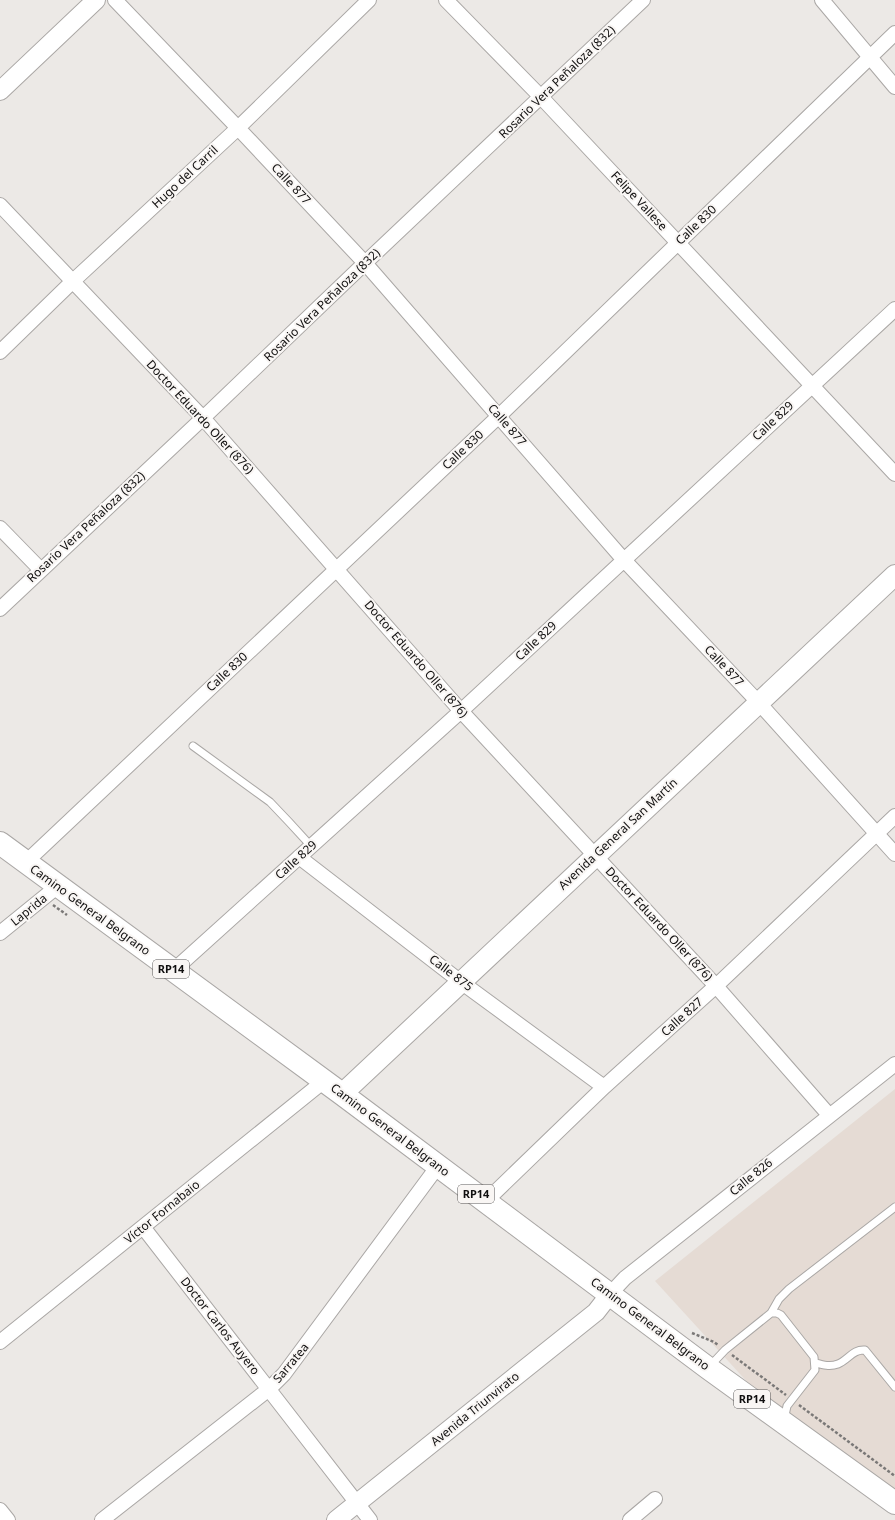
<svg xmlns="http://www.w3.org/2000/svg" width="895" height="1520" font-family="'Noto Sans',sans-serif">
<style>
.built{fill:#e5dbd4}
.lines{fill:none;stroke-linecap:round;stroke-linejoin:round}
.service-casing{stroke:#aaa7a5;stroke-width:9}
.minor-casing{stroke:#aaa7a5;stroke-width:16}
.tertiary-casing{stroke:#aaa7a5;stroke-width:20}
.secondary-casing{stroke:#aaa7a5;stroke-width:22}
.primary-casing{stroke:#aaa7a5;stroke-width:24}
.path{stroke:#7a7877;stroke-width:2.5;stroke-dasharray:3 2;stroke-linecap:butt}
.service{stroke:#fff;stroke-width:7}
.minor{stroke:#fff;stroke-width:14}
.tertiary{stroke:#fff;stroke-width:18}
.secondary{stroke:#fff;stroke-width:20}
.primary{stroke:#fff;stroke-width:22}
.labels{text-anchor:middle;stroke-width:4;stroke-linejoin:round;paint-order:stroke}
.shield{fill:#f9f6f4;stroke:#565454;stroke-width:1}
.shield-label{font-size:11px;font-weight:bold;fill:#100f0f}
.street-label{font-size:12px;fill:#100f0f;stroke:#f9f6f4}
</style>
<rect width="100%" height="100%" fill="#ece9e6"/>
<path class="built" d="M895 1089V1503L784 1422 655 1281Z"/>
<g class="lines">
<g class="service-casing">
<path id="service" d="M193 746 270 802 289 822 311 846
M771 1313 779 1299 789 1289 895 1207
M816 1363C823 1365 830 1367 838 1364 848 1360 853 1349 865 1350L895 1387
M709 1367 725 1350 771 1313H777L781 1315 814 1357 815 1370 787 1406 784 1420"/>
</g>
<g class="minor-casing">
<path id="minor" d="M115 0 238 128 365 263 623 559 759 703 895 854
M446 0 541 97 895 474
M822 0 895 87
M0 205 203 418 461 711 716 986 829 1115
M0 352 73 281 238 128 369 0
M0 528 40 569
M0 609 203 418 365 263 643 0
M299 857 461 982 604 1087
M26 862 499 416 895 33
M0 933 58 886
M174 970 461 711 895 309
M486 1201 604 1087 716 986 895 816
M143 1227 370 1520
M610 1294 625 1278 895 1064
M0 1342 324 1081
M0 1510 8 1520
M102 1520 269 1389 284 1374 438 1166
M630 1520 655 1499"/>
</g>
<g class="tertiary-casing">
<path id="tertiary" d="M0 91 96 0
M336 1520 596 1312 610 1294"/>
</g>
<g class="secondary-casing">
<path id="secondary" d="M342 1094 895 575"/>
</g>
<g class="primary-casing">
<path id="primary" d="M0 843 342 1094 708 1368 895 1503"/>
</g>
<path class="path" d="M53 905 67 915
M692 1333 714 1342 718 1345
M732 1355 786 1395
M799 1405 895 1476"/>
<use href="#service" class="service"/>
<use href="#minor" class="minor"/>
<use href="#tertiary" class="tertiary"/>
<use href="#secondary" class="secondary"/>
<use href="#primary" class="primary"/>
</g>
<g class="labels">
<g class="shield">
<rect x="153" y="960" width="36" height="18" rx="3"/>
<rect x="458" y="1185" width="36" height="18" rx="3"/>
<rect x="734" y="1390" width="36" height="18" rx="3"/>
</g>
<g class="shield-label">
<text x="171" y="973">RP14</text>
<text x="476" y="1198">RP14</text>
<text x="752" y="1403">RP14</text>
</g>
<g class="street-label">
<text transform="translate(557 82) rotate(-44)" y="4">Rosario Vera Peñaloza (832)</text>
<text transform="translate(185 177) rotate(-43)" y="4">Hugo del Carril</text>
<text transform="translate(291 184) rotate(47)" y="4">Calle 877</text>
<text transform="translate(639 201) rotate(47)" y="4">Felipe Vallese</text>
<text transform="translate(696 225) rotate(-44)" y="4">Calle 830</text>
<text transform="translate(322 305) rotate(-44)" y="4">Rosario Vera Peñaloza (832)</text>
<text transform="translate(200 417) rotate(47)" y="4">Doctor Eduardo Oller (876)</text>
<text transform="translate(773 421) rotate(-43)" y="4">Calle 829</text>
<text transform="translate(507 425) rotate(49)" y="4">Calle 877</text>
<text transform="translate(463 450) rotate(-43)" y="4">Calle 830</text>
<text transform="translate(86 527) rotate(-43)" y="4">Rosario Vera Peñaloza (832)</text>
<text transform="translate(536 641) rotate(-43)" y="4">Calle 829</text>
<text transform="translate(416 659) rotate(49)" y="4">Doctor Eduardo Oller (876)</text>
<text transform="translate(724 666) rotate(47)" y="4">Calle 877</text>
<text transform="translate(227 672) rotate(-43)" y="4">Calle 830</text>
<text transform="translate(618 834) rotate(-43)" y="4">Avenida General San Martín</text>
<text transform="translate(296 860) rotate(-42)" y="4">Calle 829</text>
<text transform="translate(29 910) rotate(-39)" y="4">Laprida</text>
<text transform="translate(90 910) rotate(36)" y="4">Camino General Belgrano</text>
<text transform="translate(659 924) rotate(47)" y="4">Doctor Eduardo Oller (876)</text>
<text transform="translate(451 973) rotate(37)" y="4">Calle 875</text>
<text transform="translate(682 1017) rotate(-42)" y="4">Calle 827</text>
<text transform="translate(390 1130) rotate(37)" y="4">Camino General Belgrano</text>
<text transform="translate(751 1177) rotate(-39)" y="4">Calle 826</text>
<text transform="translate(162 1212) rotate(-39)" y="4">Víctor Fornabaio</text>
<text transform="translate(650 1324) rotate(37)" y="4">Camino General Belgrano</text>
<text transform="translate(220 1326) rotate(52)" y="4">Doctor Carlos Auyero</text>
<text transform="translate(291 1363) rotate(-50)" y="4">Sarratea</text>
<text transform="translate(475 1409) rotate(-39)" y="4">Avenida Triunvirato</text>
</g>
</g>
</svg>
